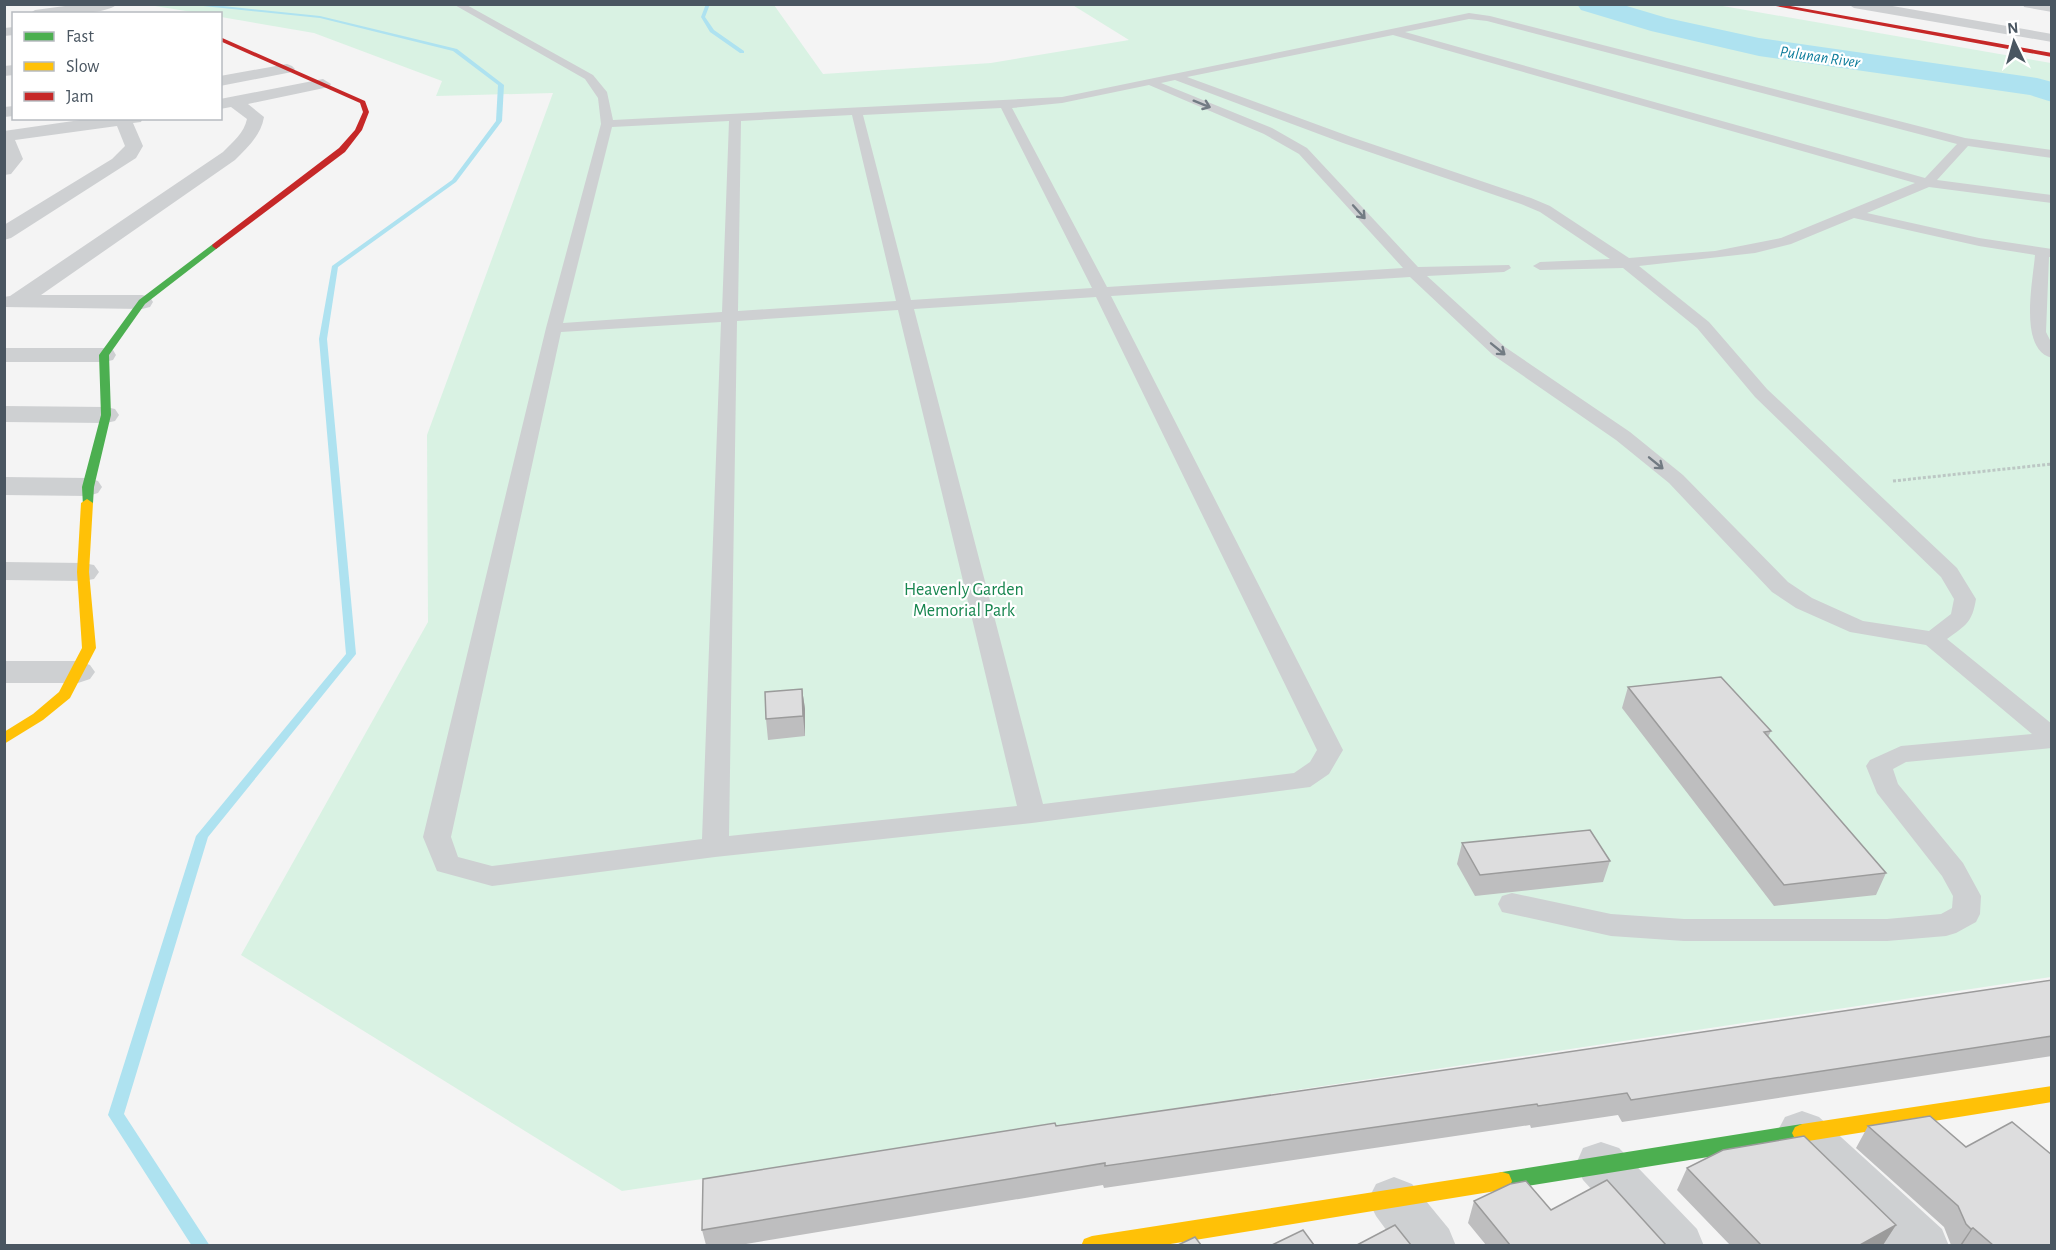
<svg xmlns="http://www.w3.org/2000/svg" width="2056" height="1250" font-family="'Alegreya Sans',sans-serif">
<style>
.green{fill:#d9f2e3}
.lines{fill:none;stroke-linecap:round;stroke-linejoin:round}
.stream{fill:#aee2f0;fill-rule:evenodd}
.river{fill:#aee2f0;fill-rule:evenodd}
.path{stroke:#bcc7c4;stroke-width:3;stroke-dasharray:3 2;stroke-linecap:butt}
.lane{fill:#ced0d2;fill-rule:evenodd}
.street{fill:#ced0d2;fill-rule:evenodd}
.fast{fill:#4caf50;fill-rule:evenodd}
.slow{fill:#ffc107;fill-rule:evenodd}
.jam{fill:#c62828;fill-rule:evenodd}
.wall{fill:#bebebf}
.shaded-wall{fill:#9b9b9b}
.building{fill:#ddddde;stroke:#9b9b9b;stroke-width:1.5}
.oneway{stroke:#727b83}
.labels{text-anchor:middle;stroke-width:4.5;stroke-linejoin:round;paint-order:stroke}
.far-water-label{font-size:16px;font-style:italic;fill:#0c7c9b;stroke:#fff}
.park-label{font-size:18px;fill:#17864f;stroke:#fff}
</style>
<rect width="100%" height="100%" fill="#f4f4f4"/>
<path class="green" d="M1071 4 1717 5 2051 63V977L622 1191 241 955 428 622 427 435 553 93 436 96 442 81 314 33 221 17 220 14 198 13 149 5H774L823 74 991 63 1129 40Z"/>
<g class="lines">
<path class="stream" d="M184 4H204L320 16 457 49 504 85 502 121 456 182 338 267 327 339 356 654 208 837 124 1114 210 1246H192L108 1115 196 836 346 654 319 339 332 266 452 180 496 121 498 85 453 51 320 18Z
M706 4H710L705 17 714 30 744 51V53H740L710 32 701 17Z"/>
<path class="river" d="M1577 4H1620L1667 18 1759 38 2037 78 2052 82V102L2030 95 1759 56 1651 31 1581 10Z"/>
<path class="path" d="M1893 481 2052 464"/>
<path class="lane" d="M453 4H465L593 75 607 92 613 120 1062 97 1469 13 1490 16 1965 138 2052 150V158L1968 146 1937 180 2052 195V203L1929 187 1867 213 1979 238 2052 249V257H2049L2046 332 2052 344V358C2018 350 2033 281 2035 255L1979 246 1854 218 1791 244 1755 253 1639 266 1709 322 1767 389 1957 568 1976 599C1972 623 1966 625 1947 639L2052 724V748L1906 762 1893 769 1898 784 1963 863 1981 896 1980 914 1976 922 1956 933 1946 936 1887 941H1684L1611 936 1502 912 1498 904 1502 896 1512 893 1611 914 1684 919H1887L1941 914 1952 908 1953 896 1942 876 1877 793 1866 766 1870 760 1901 746 2032 734 1926 645 1850 632 1796 608 1772 592 1669 483 1616 440 1493 355 1410 277 1111 296 1343 750 1329 774 1310 787 1032 823 715 857 492 886 437 871 423 837 546 328 601 124 598 98 585 79ZM1469 19 1487 21 1957 144 1925 178 1405 32ZM1393 35 1915 183 1781 238 1715 251 1629 258 1550 206 1531 198 1351 137 1187 77ZM1175 80 1343 143 1521 204 1540 212 1610 259 1540 262 1533 266 1540 270 1623 268 1697 328 1755 397 1941 577 1954 599 1951 614 1929 631 1863 621 1812 598 1788 582 1683 475 1630 432 1505 347 1427 276 1504 272 1511 268 1509 265 1418 267 1307 148 1272 128 1161 83ZM1149 85 1264 134 1299 154 1403 268 1107 287 1012 108 1062 103ZM1001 108 1092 288 911 300 863 115ZM852 115 896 301 738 311 741 121ZM729 121 722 312 563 323 612 127ZM1096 297 1317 750 1310 762 1294 773 1043 804 914 309ZM898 310 1017 806 729 836 737 321ZM721 322 702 839 492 866 458 857 451 837 561 332Z"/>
<path class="street" d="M80 4 116 5C104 16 46 14 29 14L35 10Z
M1848 4H1881L2052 34V42L1854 8Z
M2023 4H2052V12L2024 7Z
M14 27V35L4 36V28Z
M287 64 292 66 295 69 292 72 220 86V76Z
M14 65V75L4 76V66Z
M323 79 331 84 329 87 248 104 264 117C261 135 248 147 235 160L41 295H142L150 297 153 302 150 307 142 309 4 307V297L10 296 223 152C233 142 244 133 247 119L231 107 220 109V99Z
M14 106V116L4 117V107Z
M94 118H143L141 122 133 123 143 146 136 158 11 238 4 240V225L112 159 125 146 117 126 15 140 23 159 11 174 4 175V131Z
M4 348H104L113 350 116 355 113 360 104 362H4Z
M4 406 106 407 115 409 119 415 115 421 106 423 4 422Z
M4 477 88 478 98 481 102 487 98 493 88 496 4 495Z
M4 562 83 563 94 565 99 572 94 579 83 581 4 580Z
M4 661H78L90 665 95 672 90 679 78 683H4Z
M1802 1111 1819 1117 1942 1229 1949 1246H1886L1785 1147 1777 1132 1785 1117Z
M1601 1142 1619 1148 1697 1229 1704 1246H1643L1583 1180 1576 1164 1583 1148Z
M1394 1177 1412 1184 1449 1229 1456 1246H1398L1376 1216 1368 1200 1376 1184Z"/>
<path class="fast" d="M213 244 220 246 145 304 109 355 111 415 94 487 93 503 87 507 83 506 82 487 101 415 99 355 139 300Z
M1802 1124 1809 1127 1812 1133 1809 1139 1802 1142 1502 1190 1495 1188 1492 1181 1495 1174 1502 1172Z"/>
<path class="slow" d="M87 499 93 503 89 572 96 648 70 698 43 720 4 744V732L33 714 59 692 82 648 77 572 81 503Z
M2052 1086V1102L1802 1142 1795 1139 1792 1133 1795 1127 1802 1124Z
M1502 1172 1509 1174 1512 1181 1509 1188 1502 1190 1158 1246H1081L1084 1239 1092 1236Z"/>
<path class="jam" d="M1779 4 2052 53V57L1765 4Z
M220 37 365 101 369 112 362 130 345 152 216 249 212 246 213 244 339 148 355 130 363 112 360 103 220 41Z"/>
</g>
<path class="wall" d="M1628 687 1771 731 1768 737 1886 873 1876 895 1774 906 1622 708Z
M802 689 805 709V736L768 740 766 719Z
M1462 843 1610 861 1603 882 1475 896 1457 864Z
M2052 980V1056L1622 1122 1618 1115 1531 1128 1530 1125 1104 1188 1103 1185 740 1245H706L702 1230 1056 1126 1514 1060Z
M1868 1126 2052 1245H1951L1944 1227 1856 1148Z
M1687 1168 1896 1225 1883 1245H1730L1677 1190Z
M1474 1201 1551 1210 1666 1245H1486L1468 1223Z"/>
<path class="shaded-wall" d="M802 689 805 709V736L803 716Z
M1896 1225 1883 1245H1860Z
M1973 1228 1962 1245H1960L1971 1229Z"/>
<path class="building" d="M1721 677 1771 731 1764 732 1886 873 1784 885 1628 687Z
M802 689 803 716 766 719 765 692Z
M1590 830 1610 861 1480 875 1462 843Z
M2052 980V1036L1631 1100 1627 1093 1538 1106 1537 1104 1105 1166V1163L702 1230 703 1179 1055 1123 1056 1126 1514 1060Z
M1930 1116 1966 1147 2012 1122 2052 1155V1245H1993L1973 1228 1971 1229 1966 1224 1958 1206 1868 1126Z
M1804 1136 1896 1225 1860 1245H1761L1687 1168 1723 1150Z
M1607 1180 1666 1245H1510L1474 1201 1510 1184 1526 1181 1551 1210Z
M1395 1225 1411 1245H1357Z
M1303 1230 1314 1245H1272Z
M1195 1237 1201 1245H1178Z"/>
<defs><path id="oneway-shaft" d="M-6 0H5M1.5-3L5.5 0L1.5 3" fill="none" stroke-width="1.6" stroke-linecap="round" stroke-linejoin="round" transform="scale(1.5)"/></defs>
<g class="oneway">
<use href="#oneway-shaft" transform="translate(1202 104) rotate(22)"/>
<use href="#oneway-shaft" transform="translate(1359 212) rotate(48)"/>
<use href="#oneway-shaft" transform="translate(1498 349) rotate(39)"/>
<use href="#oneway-shaft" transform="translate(1656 463) rotate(39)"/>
</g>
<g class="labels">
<g class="far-water-label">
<text transform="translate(1820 56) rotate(8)" y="6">Pulunan River</text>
</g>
<g class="park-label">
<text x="964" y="595">Heavenly Garden<tspan x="964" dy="21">Memorial Park</tspan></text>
</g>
</g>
<rect width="2056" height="1250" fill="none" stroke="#4a5661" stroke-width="12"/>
<rect x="12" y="12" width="210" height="108" fill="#ffffff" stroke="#b7bbc0" stroke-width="1.5"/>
<rect x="24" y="32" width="30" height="9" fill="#4caf50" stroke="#b7bbc0" stroke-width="1.5"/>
<text x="66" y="42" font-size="18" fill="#4a5661">Fast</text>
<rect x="24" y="62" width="30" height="9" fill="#ffc107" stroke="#b7bbc0" stroke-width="1.5"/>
<text x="66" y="72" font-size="18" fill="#4a5661">Slow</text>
<rect x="24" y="92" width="30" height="9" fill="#c62828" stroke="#b7bbc0" stroke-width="1.5"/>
<text x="66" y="102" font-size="18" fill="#4a5661">Jam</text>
<g transform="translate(2014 42) rotate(355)" stroke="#ffffff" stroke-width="4.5" paint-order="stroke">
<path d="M0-4.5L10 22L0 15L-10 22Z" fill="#4a5661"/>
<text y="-9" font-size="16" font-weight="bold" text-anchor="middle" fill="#4a5661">N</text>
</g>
</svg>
